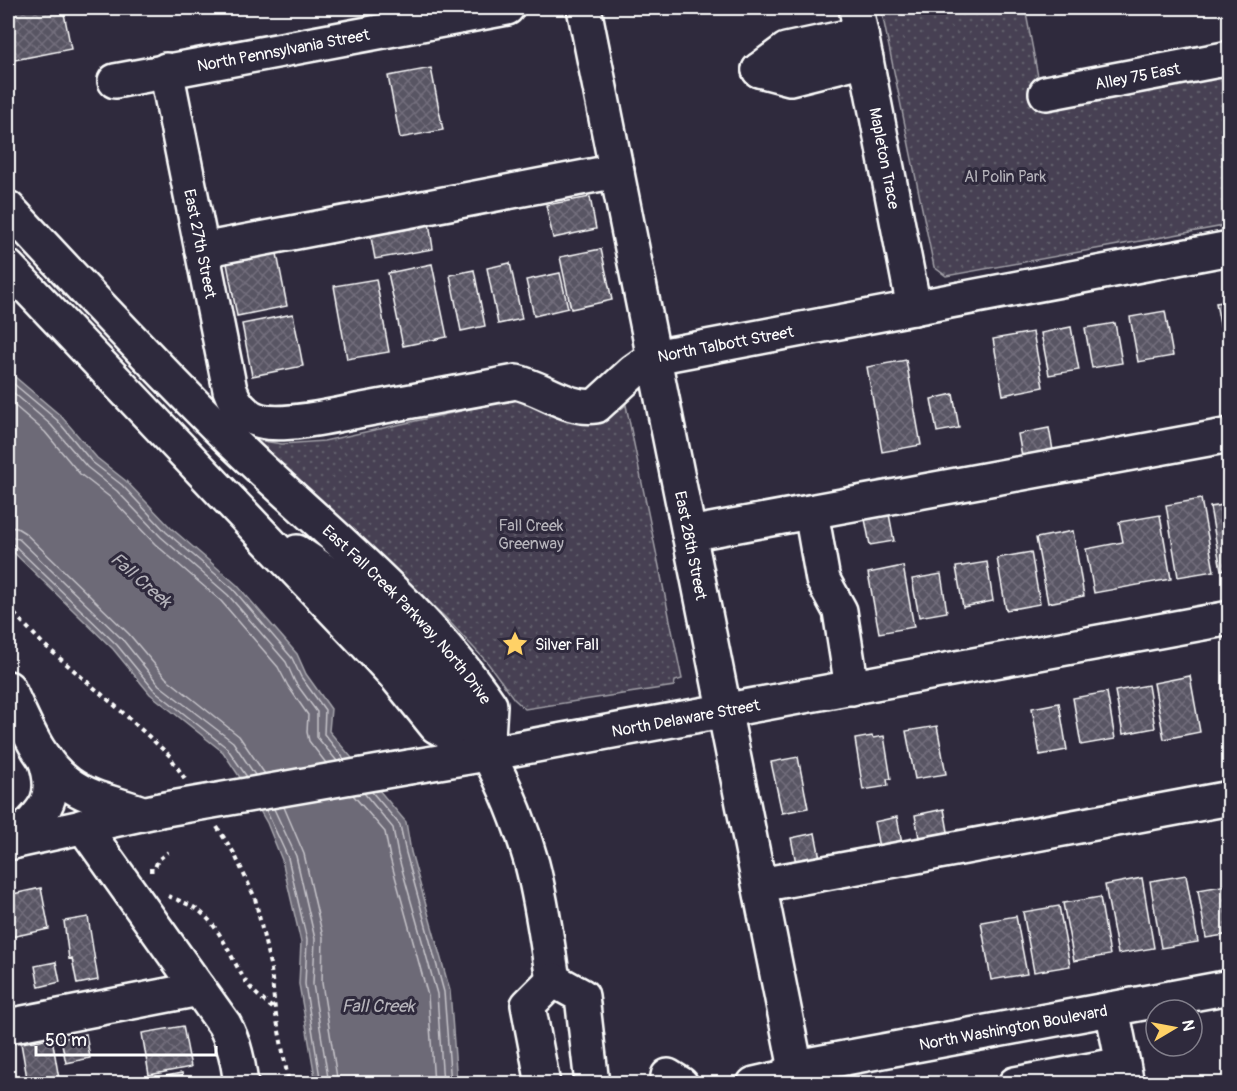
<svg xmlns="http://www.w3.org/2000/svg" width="1237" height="1091" font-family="Pangolin,sans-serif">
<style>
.park{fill:url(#park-dots);stroke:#a2a0a8;stroke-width:1.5}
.water{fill:#6d6a77;stroke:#a7a6ad;stroke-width:1.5}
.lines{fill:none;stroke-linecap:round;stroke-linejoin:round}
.shore{stroke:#c5c3c9;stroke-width:1.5}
.building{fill:url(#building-cross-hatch);stroke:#fff;stroke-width:1.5}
.minor-casing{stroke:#fff;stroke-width:38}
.major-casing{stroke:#fff;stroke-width:38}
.path{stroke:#fff;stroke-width:4;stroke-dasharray:4.5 4.5;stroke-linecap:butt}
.minor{stroke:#2f2a3d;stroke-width:33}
.major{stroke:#2f2a3d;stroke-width:33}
.major-bridge-casing{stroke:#fff;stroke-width:38;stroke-linecap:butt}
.major-bridge{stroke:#2f2a3d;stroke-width:33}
.labels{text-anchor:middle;stroke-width:6;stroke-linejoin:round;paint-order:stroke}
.street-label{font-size:16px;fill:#fff;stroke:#2f2a3d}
.park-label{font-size:16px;fill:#b5b3ba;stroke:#2f2a3d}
.poi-label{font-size:16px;fill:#fff;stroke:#2f2a3d;text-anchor:start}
.water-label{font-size:18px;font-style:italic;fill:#b6b4bb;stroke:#2f2a3d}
</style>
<defs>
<pattern id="park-dots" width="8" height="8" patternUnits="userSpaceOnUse" patternTransform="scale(1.5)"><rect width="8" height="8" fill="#464152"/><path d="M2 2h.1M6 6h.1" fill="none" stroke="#625e6c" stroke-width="1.8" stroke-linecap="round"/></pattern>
<pattern id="building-cross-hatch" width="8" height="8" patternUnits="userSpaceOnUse" patternTransform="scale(1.5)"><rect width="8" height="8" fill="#595564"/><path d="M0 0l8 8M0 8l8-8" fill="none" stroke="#726e7b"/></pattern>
</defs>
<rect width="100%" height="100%" fill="#2f2a3d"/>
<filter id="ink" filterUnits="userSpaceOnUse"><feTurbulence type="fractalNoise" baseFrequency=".0167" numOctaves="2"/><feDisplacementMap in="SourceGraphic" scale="12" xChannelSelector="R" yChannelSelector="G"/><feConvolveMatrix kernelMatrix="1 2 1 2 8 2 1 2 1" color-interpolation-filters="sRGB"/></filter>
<g filter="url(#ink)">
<path class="park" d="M881 8H1025L1039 82 1229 62V225L946 276 934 267Z
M520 398C563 414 584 441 626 405L682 679 675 681 674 686 525 709 514 699 487 662 445 617 256 440 282 444 324 441Z"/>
<path class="water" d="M8 371 61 416 97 458 126 481 171 528 237 585 297 654 306 674 331 709 329 731 406 822 411 852 450 991 457 1083H316L299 984 301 942 282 860 267 823 247 788 223 752 150 694 113 649 8 547Z"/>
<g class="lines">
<path class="shore" d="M8 379 57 420 92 462 122 485 166 532 233 589 292 658 301 677 325 710 324 734 345 760
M8 388 51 425 87 467 117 491 161 537 228 595 286 662 295 682 317 712V737L337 761
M8 400 45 432 80 474 111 498 155 544 221 601 278 667 288 686 308 715 307 732 309 741 326 763
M8 527 17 528 25 533 129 634 166 678 239 736 265 774
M8 536 19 539 123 640 159 685 233 742 255 775
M8 543 14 545 117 645 154 690 227 748 247 777
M372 792 400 825 406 853 444 992 451 1084
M364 793 393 828 398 855 437 994 443 1084
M353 795 385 832 390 858 428 996 434 1084
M284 807 304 854 323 937 322 983 338 1084
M274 809 296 856 315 939 313 984 329 1084
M266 810 288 858 307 940 305 984 321 1084"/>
</g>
<path class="building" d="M8 8H63L71 49 9 61Z
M431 68 443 130 400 138 388 76Z
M590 197 596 229 553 238 546 205Z
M429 222 433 249 375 259 370 232Z
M275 243 287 306 237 316 225 253Z
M601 249 612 300 571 309 560 257Z
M510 263 522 319 498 324 487 268Z
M432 264 447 337 403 346 388 273Z
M474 270 485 326 461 331 450 275Z
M560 273 568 308 534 316 526 280Z
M376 279 389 352 347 359 334 286Z
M1230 301V351H1225L1216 303Z
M1165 311 1173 356 1138 362 1130 317Z
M293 314 303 366 252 376 242 324Z
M1115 323 1122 363 1092 368 1085 328Z
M1071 327 1079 370 1049 375 1041 333Z
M1033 332 1043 387 1003 395 993 339Z
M906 360 921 445 882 452 867 367Z
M953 394 959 428 937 432 931 399Z
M1049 428 1054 456 1023 462 1018 434Z
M1201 499 1214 571 1178 577 1166 505Z
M1230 504V568L1221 570 1210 507Z
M889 514 894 541 870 545 865 519Z
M1160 515 1171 579 1094 593 1086 549 1123 542 1119 522Z
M1073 531 1084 596 1048 603 1036 538Z
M1031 552 1040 604 1006 610 997 558Z
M987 562 993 601 963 607 956 567Z
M903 566 914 627 879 633 868 573Z
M941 574 947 612 919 617 912 579Z
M1190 676 1200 732 1164 739 1154 683Z
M1148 685 1155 728 1123 734 1115 691Z
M1107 692 1115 739 1081 745 1073 698Z
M1059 703 1067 750 1040 755 1032 708Z
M937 726 946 774 915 779 906 731Z
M872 736 873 738 884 736 891 779H887L888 786 863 790 855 739Z
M798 757 808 808 782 813 771 762Z
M944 809 949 837 920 843 915 815Z
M897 817 902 844 879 848 874 822Z
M815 833 820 858 796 863 791 838Z
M1186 875 1198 942 1161 948 1150 881Z
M1142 878 1154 948 1118 954 1105 885Z
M1227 885 1230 897V934L1206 938 1198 890Z
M41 888 49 929 11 937 8 918V895Z
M1100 897 1110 955 1074 961 1063 903Z
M1059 906 1070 966 1034 972 1023 912Z
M1016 916 1027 974 991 980 981 922Z
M88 917 98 980 77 984 72 958 69 959 64 921Z
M56 962 60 982 39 987 35 966Z
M183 1026 191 1067 149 1075 142 1033Z
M86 1034 90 1058 66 1063 61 1039Z
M52 1038 59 1079 28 1084 21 1043Z
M182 1073 184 1084H145V1080Z"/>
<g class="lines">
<g class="minor-casing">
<g id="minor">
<path id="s1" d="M584 8 799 1084"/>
<path id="s2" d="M856 8 914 308"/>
<path id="s3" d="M166 70 230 390C235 404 245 417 261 421 284 427 332 416 357 411 410 401 463 392 516 382 544 388 567 410 596 406L634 371 654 357 1230 248"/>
<path d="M759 70 786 50 861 34"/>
<path d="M759 70 790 78 866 59"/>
<path id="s4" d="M115 81 507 8"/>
<path id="s5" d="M1046 93 1230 58"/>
<path d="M202 250 617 171"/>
<path d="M811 512 823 580 840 611 852 688"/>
<path d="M689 534 1230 435"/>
<path d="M8 688C24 721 38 762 69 784 89 799 119 804 142 813"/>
<path id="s6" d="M487 754 1230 618"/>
<path d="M83 826 224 1024C235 1044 238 1062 241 1084"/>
<path d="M760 885 1230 798"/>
<path d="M1112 1009 1127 1084"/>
<path d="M8 1026 199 989"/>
<path d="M668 1076 681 1084"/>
<path id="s7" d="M754 1084 781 1078 796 1067 1230 987"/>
<path d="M1015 1084 1123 1064"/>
</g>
</g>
<g class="major-casing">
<g id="major">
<path id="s8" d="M8 208C79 284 150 361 224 434 314 522 419 601 490 705L487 754"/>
<path d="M8 267 366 644 394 674 436 726 487 754"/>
<path d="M297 552C414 628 494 729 532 864 542 902 547 942 553 980"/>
<path d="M409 767 487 754"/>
<path d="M13 842C41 813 60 802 45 759"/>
<path d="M8 843 160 810"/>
<path d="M553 980 582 996 592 1084"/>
<path d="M543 1084 528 1005 553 980"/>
</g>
</g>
<path class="path" d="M8 607 42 643 120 710 169 755 185 779
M217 827 234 853 255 898 271 969 275 1010 289 1084
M149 870H154L158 860 168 852
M168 896C177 900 190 904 198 910 221 927 230 957 245 980 252 992 264 1001 275 1010"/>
<use href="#minor" class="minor"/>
<use href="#major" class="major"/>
<g class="major-bridge-casing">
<path id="major-bridge" d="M160 810 409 767"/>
</g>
<use href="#major-bridge" class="major-bridge"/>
</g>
</g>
<defs>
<g id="sight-bare" transform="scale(2.07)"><path d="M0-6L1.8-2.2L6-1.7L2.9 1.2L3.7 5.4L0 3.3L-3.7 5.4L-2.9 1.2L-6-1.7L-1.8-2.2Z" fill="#ffd166" stroke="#2f2a3d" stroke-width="2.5" paint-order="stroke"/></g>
</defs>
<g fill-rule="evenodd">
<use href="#sight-bare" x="515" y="644"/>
</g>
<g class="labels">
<g class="street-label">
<text dy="6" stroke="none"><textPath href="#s4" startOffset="171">North Pennsylvania Street</textPath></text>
<text dy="6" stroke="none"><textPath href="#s5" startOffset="93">Alley 75 East</textPath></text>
<text dy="6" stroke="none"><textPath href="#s2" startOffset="153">Mapleton Trace</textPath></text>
<text dy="6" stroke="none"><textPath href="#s3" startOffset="177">East 27th Street</textPath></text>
<text dy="6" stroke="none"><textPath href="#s3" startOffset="864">North Talbott Street</textPath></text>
<text dy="6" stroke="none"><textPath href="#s1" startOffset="548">East 28th Street</textPath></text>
<text dy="6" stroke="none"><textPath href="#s8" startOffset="570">East Fall Creek Parkway, North Drive</textPath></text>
<text dy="6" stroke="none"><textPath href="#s6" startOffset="202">North Delaware Street</textPath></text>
<text dy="6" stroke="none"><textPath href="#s7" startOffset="267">North Washington Boulevard</textPath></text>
</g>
<g class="park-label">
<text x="1005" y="182">Al Polin Park</text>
<text x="531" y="531">Fall Creek<tspan x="531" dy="18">Greenway</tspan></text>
</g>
<g class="poi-label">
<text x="535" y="650">Silver Fall</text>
</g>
<g class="water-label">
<text transform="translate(141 580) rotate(41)" y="6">Fall Creek</text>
<text x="378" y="1012">Fall Creek</text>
</g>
</g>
<rect width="1237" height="1091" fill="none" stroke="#2f2a3d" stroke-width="30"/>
<rect x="15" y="15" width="1207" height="1061" fill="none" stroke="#fff" stroke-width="2" filter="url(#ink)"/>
<g transform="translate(1174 1028) rotate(80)"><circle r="28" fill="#2f2a3d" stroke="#827f8b" stroke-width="1.5"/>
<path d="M0-4.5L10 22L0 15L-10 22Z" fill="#ffd166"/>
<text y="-9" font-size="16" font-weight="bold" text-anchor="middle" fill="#ffffff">N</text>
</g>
<path d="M36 1046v9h180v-9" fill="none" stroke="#ffffff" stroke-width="3"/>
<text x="45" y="1046" font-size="18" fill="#ffffff" stroke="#2f2a3d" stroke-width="4.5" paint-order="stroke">50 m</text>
</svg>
